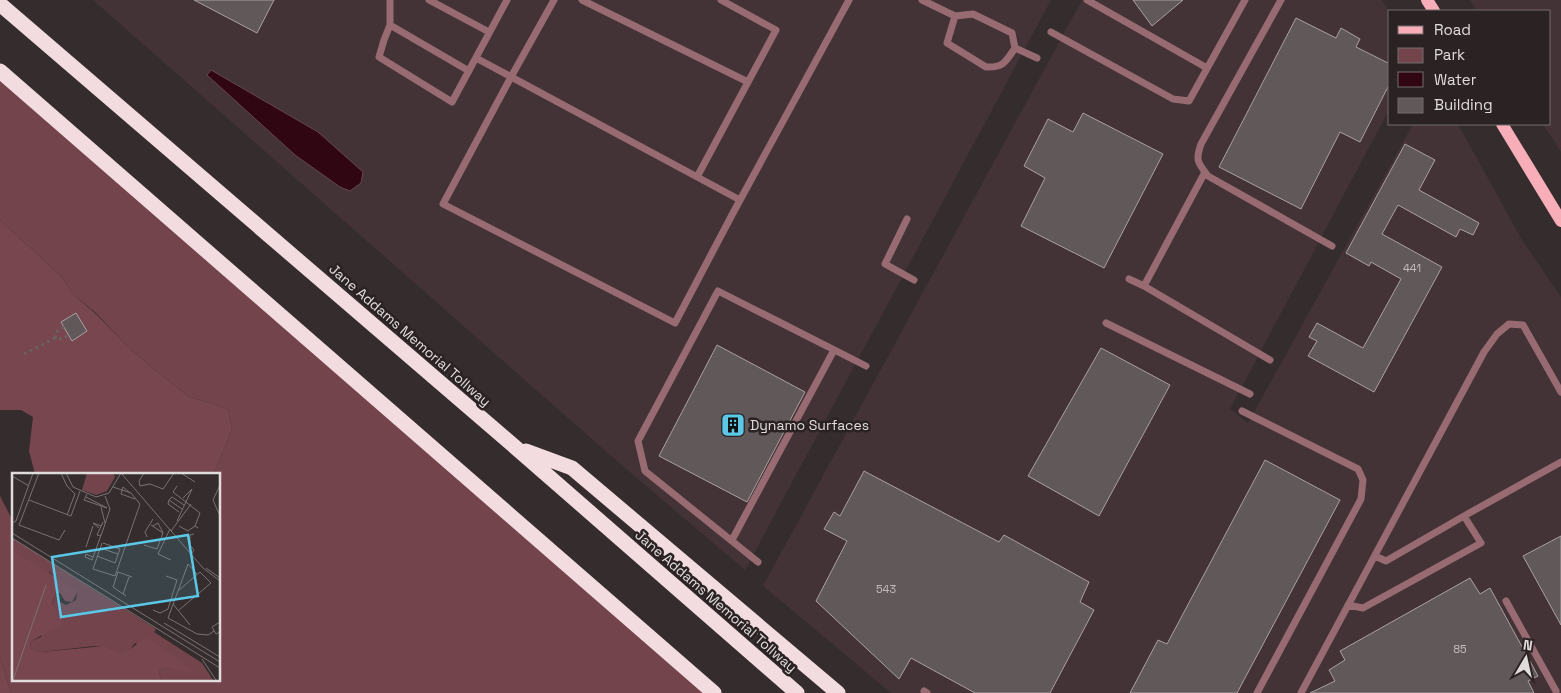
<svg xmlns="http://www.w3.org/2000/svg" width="1561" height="693" font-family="'Space Grotesk',sans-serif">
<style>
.built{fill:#433336}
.green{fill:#74444d}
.forest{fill:#77464f}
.water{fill:#300612;stroke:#65464f}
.building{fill:#615859;stroke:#aba0a2}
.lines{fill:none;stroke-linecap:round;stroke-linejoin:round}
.path{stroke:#696263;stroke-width:3;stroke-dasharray:2.5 4;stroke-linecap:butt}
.service{stroke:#986b72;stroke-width:7}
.primary{stroke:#f7aeb9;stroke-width:12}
.motorway{stroke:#f3dcdf;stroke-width:15}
.labels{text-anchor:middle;stroke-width:5;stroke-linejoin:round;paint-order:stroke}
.number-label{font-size:11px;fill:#c1bbbb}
.street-label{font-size:14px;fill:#e1dcdc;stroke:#2a2223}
.poi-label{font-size:14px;fill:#e1dcdc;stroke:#2a2223;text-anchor:start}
.inset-road{fill:none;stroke:#797273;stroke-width:1}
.view{fill:#5ac8e6;fill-opacity:0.15;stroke:#5ac8e6;stroke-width:2.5}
.inset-edge{fill:none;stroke:#e1dcdc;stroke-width:2.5}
</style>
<rect width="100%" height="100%" fill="#342c2d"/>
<path class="built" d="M93 0H1051L745 570 618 462Z
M1082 0H1382L1390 14V108L1230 409 1248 423 1413 124H1458L1522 240 1561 297V693H891L763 586Z
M1470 0H1561V152L1543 124H1550V11H1477Z"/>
<path class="green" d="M0 73 711 693H11L0 657V496L14 523V679H219V474H214L232 429 228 409 188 396 157 372 125 344 97 314 74 295 61 276 0 220Z"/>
<path class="forest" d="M0 220 61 276 74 295 97 315 125 344 157 372 188 396 228 409 232 429 214 474H35L29 451 33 417 21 410H0Z
M0 657 11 693H0Z"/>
<path class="water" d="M211 70 318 132 363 172 361 183 350 191 340 187 295 155 207 75Z"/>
<path class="building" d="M194 0H274L257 33Z
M1133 0H1183L1152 26Z
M1296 18 1336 38 1341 28 1360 39 1356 47 1390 64V83L1360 142 1340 132 1301 209 1219 167Z
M1083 113 1163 154 1104 268 1021 226 1045 178 1024 166 1048 119 1073 132Z
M1405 144 1435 160 1419 190 1479 223 1473 235 1460 229 1456 237 1398 205 1382 234 1442 267 1374 392 1308 356 1317 341 1309 337 1317 323 1363 348 1401 279 1371 262 1369 266 1346 253Z
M76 313 87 331 72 341 61 322Z
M717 345 805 392 747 502 659 456Z
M1101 348 1170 385 1099 516 1028 476Z
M1265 460 1340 500 1237 693H1130L1158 640 1167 644Z
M864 471 999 542 1004 535 1089 582 1080 602 1094 610 1050 693H975L911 658 899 679 816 601 847 541 824 529 834 512 840 516Z
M1561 536V625L1523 556Z
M1470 578 1480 594 1490 588 1538 676 1528 681 1534 693H1310L1335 681 1329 670 1345 660 1340 651Z"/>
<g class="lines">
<path class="path" d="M64 327 56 332 55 338 62 339 69 335
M24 354 55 338"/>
<path class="service" d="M390 0V25
M429 0 489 32
M554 0 511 77 443 204 675 323 733 213 849 0
M582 0 748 82
M922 0 955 16 973 14 1012 33 1015 48 1037 58
M1087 0 1207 68
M1281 0 1201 144C1195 161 1198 163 1208 176L1332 246
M955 16 947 43 986 67C1004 68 1006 61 1015 48
M1051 32 1173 99 1189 101 1245 0
M476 58 740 200
M469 71 390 25 384 40 379 57 452 102 507 0
M697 177 776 30 721 0
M907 219 885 264 914 280
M1129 279 1144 286 1270 360
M1144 286 1205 172
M1106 323 1250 394
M1242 411 1358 469 1363 480 1361 499 1257 693
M732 540 834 350
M1375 556 1386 561 1464 516
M758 562 645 471 638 441 718 291 866 366
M1506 601 1556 691
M1348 605 1363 608 1481 543 1464 516 1561 462
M924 691 927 693
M1301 693 1484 352 1497 334 1509 324 1523 325 1561 392"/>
<path class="primary" d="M1427 0 1434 11
M1502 124 1561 221"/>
<path class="motorway" d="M0 4 515 447 797 693
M0 71 714 693
M526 451 572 468 838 693"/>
</g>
<defs>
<g id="building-square" transform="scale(1.25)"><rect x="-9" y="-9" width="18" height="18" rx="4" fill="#5ac8e6" stroke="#2a2223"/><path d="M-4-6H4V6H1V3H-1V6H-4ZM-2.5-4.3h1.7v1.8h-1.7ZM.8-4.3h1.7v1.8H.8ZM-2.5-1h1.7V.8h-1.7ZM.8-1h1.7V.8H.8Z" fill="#111"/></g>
</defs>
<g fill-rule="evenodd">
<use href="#building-square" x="733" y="425"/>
</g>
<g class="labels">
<g class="number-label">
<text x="1412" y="272">441</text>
<text x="886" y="593">543</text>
<text x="1460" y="653">85</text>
</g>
<g class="street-label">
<text transform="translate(410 335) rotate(41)" y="5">Jane Addams Memorial Tollway</text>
<text transform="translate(716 601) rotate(41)" y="5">Jane Addams Memorial Tollway</text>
</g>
<g class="poi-label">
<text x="750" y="430">Dynamo Surfaces</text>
</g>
</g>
<g transform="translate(12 473)">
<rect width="208" height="208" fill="#342c2d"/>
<path d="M75 0H101L103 4 95 18 84 22 70 17ZM0 65 144 156 142 159 190 190 201 207H149L147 198 152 195 177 197 123 170 115 180 108 182 98 175 82 173 29 179 18 175 19 168 29 164 44 120 48 129 54 132 64 127 65 120 37 99 0 207Z" fill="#74444d"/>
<path d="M0 77 66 118 60 129 53 128 48 120H44L40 131 50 145V152L19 168 18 175 29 179 93 173 111 181 135 164 183 199 152 195 147 198 149 207H0Z" fill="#77464f"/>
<path class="inset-road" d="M27 0 7 52 47 67 53 57M49 0 55 13 63 21 55 42M54 0 61 14 84 24 97 20 109 0M109 0 191 95 208 108M132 0 127 8 128 13 138 11 151 16 162 0M169 0 183 9M0 3 17 13M208 12 201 27 208 43M165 13 161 19 188 40 183 53 186 55M118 20 111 14 109 21 123 26M74 24 95 35 72 27 75 21M17 27 59 43 68 18M157 27 156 31 167 39M157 27 160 24 172 32M157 27 170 36M89 34 93 50M165 48 180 16 171 25M0 50 4 48 21 0M139 52 151 60 146 50 141 53M167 53 176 58 183 53M87 55 81 50 89 53M158 56 146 81 159 87M159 58 179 31M0 60 208 189M89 63 85 62 91 49M135 64 133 59 141 46M0 65 208 195M90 70 81 96 103 103 128 31 119 20 101 14M91 70 108 76 103 90M132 72 145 76 151 60M74 74 81 53M88 75 106 81M180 80 182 77 178 72V62L182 61M85 83 103 90M81 84 74 81 73 84 80 87 87 68 92 54 98 36 93 23M194 95 208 105M185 101 176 91 156 145 185 161 196 162 202 158M166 118 188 99 199 110 167 137M111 121 117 104M114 123 101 114 106 99 120 104M161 131 178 152M141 137 148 140 156 136 165 107 154 103M208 149 200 154 204 161 208 159M152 150 208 184M190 186 204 207M1 207 34 112"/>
<path class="view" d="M176 62 186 123 49 144 40 84Z"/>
<rect width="208" height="208" class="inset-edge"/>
</g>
<rect x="1388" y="10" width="162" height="115" fill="#2a2223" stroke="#736c6d"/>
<rect x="1398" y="26" width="25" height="8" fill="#f7aeb9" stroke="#736c6d"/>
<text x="1434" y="35" font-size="15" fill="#e1dcdc">Road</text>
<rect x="1398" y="48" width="25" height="15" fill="#74444d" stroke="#736c6d"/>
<text x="1434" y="60" font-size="15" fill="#e1dcdc">Park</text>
<rect x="1398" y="72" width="25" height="15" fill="#300612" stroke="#736c6d"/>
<text x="1434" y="85" font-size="15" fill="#e1dcdc">Water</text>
<rect x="1398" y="98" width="25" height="15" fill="#615859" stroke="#736c6d"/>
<text x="1434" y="110" font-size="15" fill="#e1dcdc">Building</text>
<g transform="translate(1526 658) rotate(9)" stroke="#2a2223" stroke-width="4" paint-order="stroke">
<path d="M0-4L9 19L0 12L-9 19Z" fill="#e1dcdc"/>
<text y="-8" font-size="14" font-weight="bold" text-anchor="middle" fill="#e1dcdc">N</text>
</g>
</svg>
